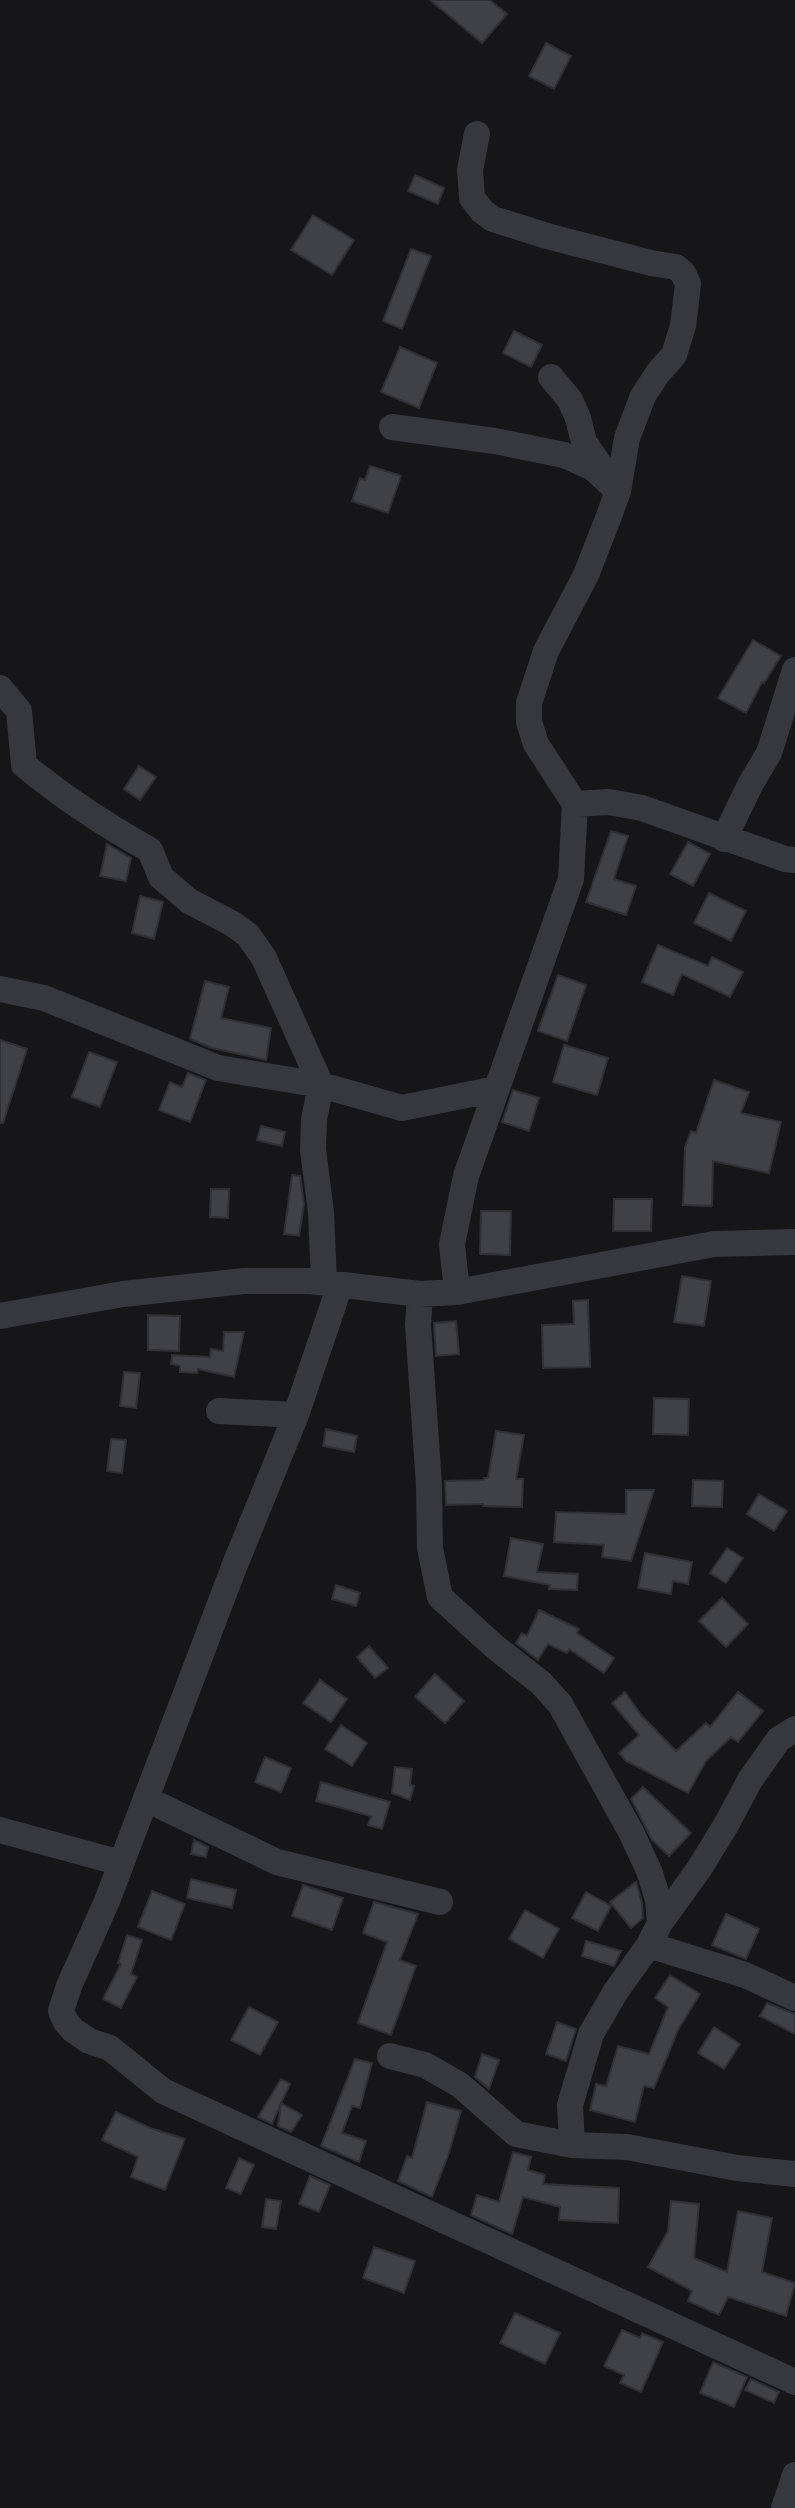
<svg xmlns="http://www.w3.org/2000/svg" width="795" height="2508" font-family="Cabin,sans-serif">
<style>
.building{fill:#404145;stroke:#303034;stroke-width:2}
.lines{fill:none;stroke-linecap:round;stroke-linejoin:round}
.minor{stroke:#37383d;stroke-width:26}
</style>
<rect width="100%" height="100%" fill="#161618"/>
<path class="building" d="M430 0H490L507 14 482 43Z
M546 43 571 56 554 89 529 76Z
M415 175 444 188 438 204 408 191Z
M313 215 354 240 332 275 291 250Z
M411 249 431 256 402 329 383 321Z
M514 331 542 345 531 367 503 353Z
M400 347 437 363 419 408 381 392Z
M370 466 401 476 388 513 352 501 360 478 365 480Z
M753 640 781 656 764 683 762 682 746 713 718 698Z
M139 766 156 777 140 800 124 789Z
M611 831 628 836 614 879 636 886 626 915 586 902Z
M688 842 710 854 693 886 670 874Z
M107 844 131 858 126 881 100 876Z
M709 893 746 911 731 941 694 923Z
M140 896 163 902 154 939 132 933Z
M658 945 708 966 712 957 743 972 730 997 682 974 673 995 642 982Z
M558 975 586 985 567 1041 538 1031Z
M205 981 229 987 221 1018 271 1028 266 1060 212 1048 190 1039Z
M0 1040 27 1049 3 1123H0Z
M564 1045 608 1058 597 1095 553 1082Z
M89 1052 117 1062 100 1107 72 1097Z
M188 1073 206 1080 190 1122 159 1110 170 1082 182 1087Z
M714 1080 749 1092 741 1113 781 1122 769 1173 713 1161 712 1206 683 1205 685 1147 691 1131 696 1133Z
M513 1090 539 1098 529 1131 502 1122Z
M261 1126 285 1132 282 1146 257 1140Z
M292 1175 300 1176 304 1204 299 1236 284 1234Z
M211 1189H229L228 1218 210 1217Z
M614 1199H652L651 1231H613Z
M481 1211H511L510 1255 480 1254Z
M682 1276 711 1281 704 1326 674 1322Z
M588 1300 590 1367 543 1368 542 1325 574 1324 573 1301Z
M148 1315 180 1316 179 1351 148 1350Z
M456 1321 459 1354 436 1356 434 1323Z
M224 1332H244L234 1377 198 1369 197 1373 180 1372V1366L171 1364 172 1355 210 1357 211 1349 223 1351Z
M124 1372 140 1373 136 1408 120 1406Z
M654 1398 689 1399 688 1435 653 1434Z
M326 1429 357 1436 354 1452 323 1446Z
M496 1431 524 1435 516 1479H523L522 1507 483 1506V1504L446 1505 445 1481 484 1480V1478H488Z
M111 1439 126 1440 122 1473 107 1471Z
M693 1480 723 1481 722 1507 692 1506Z
M626 1490H654L631 1561 602 1557 604 1545 554 1542 556 1512 626 1514Z
M759 1494 787 1511 774 1531 747 1514Z
M511 1538 543 1544 537 1572 578 1574 577 1590 549 1589 550 1585 504 1576Z
M727 1548 743 1558 726 1583 710 1573Z
M645 1553 692 1562 688 1584 673 1581 671 1594 638 1588Z
M336 1585 360 1593 356 1606 332 1599Z
M722 1598 748 1624 726 1647 699 1621Z
M539 1610 579 1629 577 1633 614 1658 604 1673 569 1649 567 1653 548 1644 538 1660 516 1643 522 1633 527 1636Z
M369 1646 388 1668 375 1678 357 1657Z
M435 1674 464 1701 445 1723 415 1697Z
M320 1680 347 1699 331 1722 303 1703Z
M625 1692 642 1716 676 1751 706 1723 710 1727 738 1692 763 1711 738 1742 731 1737 706 1761 688 1793 626 1761 619 1753 639 1735 612 1703Z
M341 1725 367 1743 352 1766 325 1749Z
M265 1757 291 1768 281 1792 255 1782Z
M395 1767 412 1769 410 1785 414 1786 410 1800 392 1793Z
M321 1782 390 1802 382 1829 368 1825 371 1816 316 1801Z
M643 1787 691 1833 669 1856 652 1840 631 1799Z
M194 1840 208 1847 206 1857 191 1854Z
M191 1879 236 1890 232 1908 187 1898Z
M636 1882 642 1903 643 1918 631 1928 610 1902Z
M303 1885 343 1898 332 1930 292 1916Z
M152 1891 185 1904 171 1940 138 1927Z
M586 1892 611 1906 598 1931 572 1918Z
M374 1902 418 1914 400 1960 416 1966 391 2035 358 2023 387 1942 363 1933Z
M525 1910 559 1929 543 1958 509 1939Z
M726 1914 759 1929 746 1959 712 1945Z
M127 1935 142 1940 131 1974 137 1977 121 2008 103 1999 121 1964 118 1963Z
M586 1941 621 1951 614 1966 582 1956Z
M670 1975 700 1994 679 2028 654 2088 644 2086 635 2122 590 2110 596 2084 606 2086 618 2046 649 2054 668 2007 655 1998Z
M767 2003 795 2014V2034L760 2016Z
M249 2007 278 2022 260 2055 231 2040Z
M557 2022 576 2029 566 2061 546 2054Z
M714 2027 740 2044 724 2069 698 2053Z
M482 2054 499 2060 489 2089 475 2077Z
M355 2059 372 2063 360 2108 352 2106 342 2133 366 2141 359 2162 321 2146Z
M281 2079 290 2084 281 2103 302 2115 291 2132 278 2126 281 2103 272 2124 258 2117Z
M427 2102 461 2111 449 2153 432 2197 398 2181 407 2156 412 2158Z
M116 2112 150 2128 185 2139 165 2190 131 2177 138 2157 102 2140Z
M513 2152 531 2157 528 2170 545 2175 543 2184 619 2188 618 2223 559 2220 560 2207 523 2197 512 2234 471 2215 477 2195 499 2202Z
M239 2158 254 2165 241 2194 226 2188Z
M310 2176 330 2185 319 2212 299 2204Z
M266 2199 281 2201 276 2229 262 2227Z
M671 2201 699 2204 694 2258 727 2272 738 2211 772 2218 762 2272 795 2283 786 2316 728 2297 719 2315 688 2301 692 2291 648 2267 668 2231Z
M374 2247 415 2261 404 2293 363 2278Z
M515 2313 560 2333 545 2364 500 2343Z
M622 2330 640 2338 642 2333 663 2342 641 2392 620 2383 624 2375 604 2366Z
M713 2362 747 2377 734 2407 700 2393Z
M751 2379 779 2392 774 2403 745 2390Z"/>
<g class="lines">
<path class="minor" d="M551 377 570 400 578 418 584 442 606 474
M392 427 495 441 564 455 593 468 618 491
M0 688 19 711 24 765C64 798 105 825 150 850L161 877 189 901 233 924 248 935 264 958 321 1085 314 1119 313 1150 321 1212 324 1282
M575 804 609 802 642 808 785 859 795 860
M724 839 750 785 769 753 795 670
M0 989 44 998 218 1068 321 1085 402 1108 496 1089
M340 1285 296 1415 234 1567 107 1901 69 1986 61 2011 66 2022 73 2030 89 2041 110 2048 163 2091 795 2382
M457 1292 452 1244 466 1176 571 879 575 804 536 744 529 722V703L546 651 586 575 609 516 618 491 627 438 643 396 658 373 674 355 683 326 688 284 683 273 676 267 651 263 547 236 493 219 482 211 472 198 470 170 477 134
M420 1294 418 1325 429 1485 430 1548 440 1597 495 1647 541 1683 560 1704 631 1832 650 1873 658 1900 660 1923 649 1945 616 1991 591 2034 570 2105 572 2145
M0 1316 123 1294 244 1281H310L420 1294 457 1292 714 1244 795 1242
M219 1411 296 1415
M146 1799 277 1862 440 1902
M0 1830 121 1863
M660 1923 699 1869 726 1825 750 1780 779 1739 795 1729
M649 1945 745 1975 795 1998
M390 2056 425 2065 460 2085 516 2134 572 2145 627 2147 737 2168 795 2174
M784 2508 795 2475"/>
</g>
</svg>
